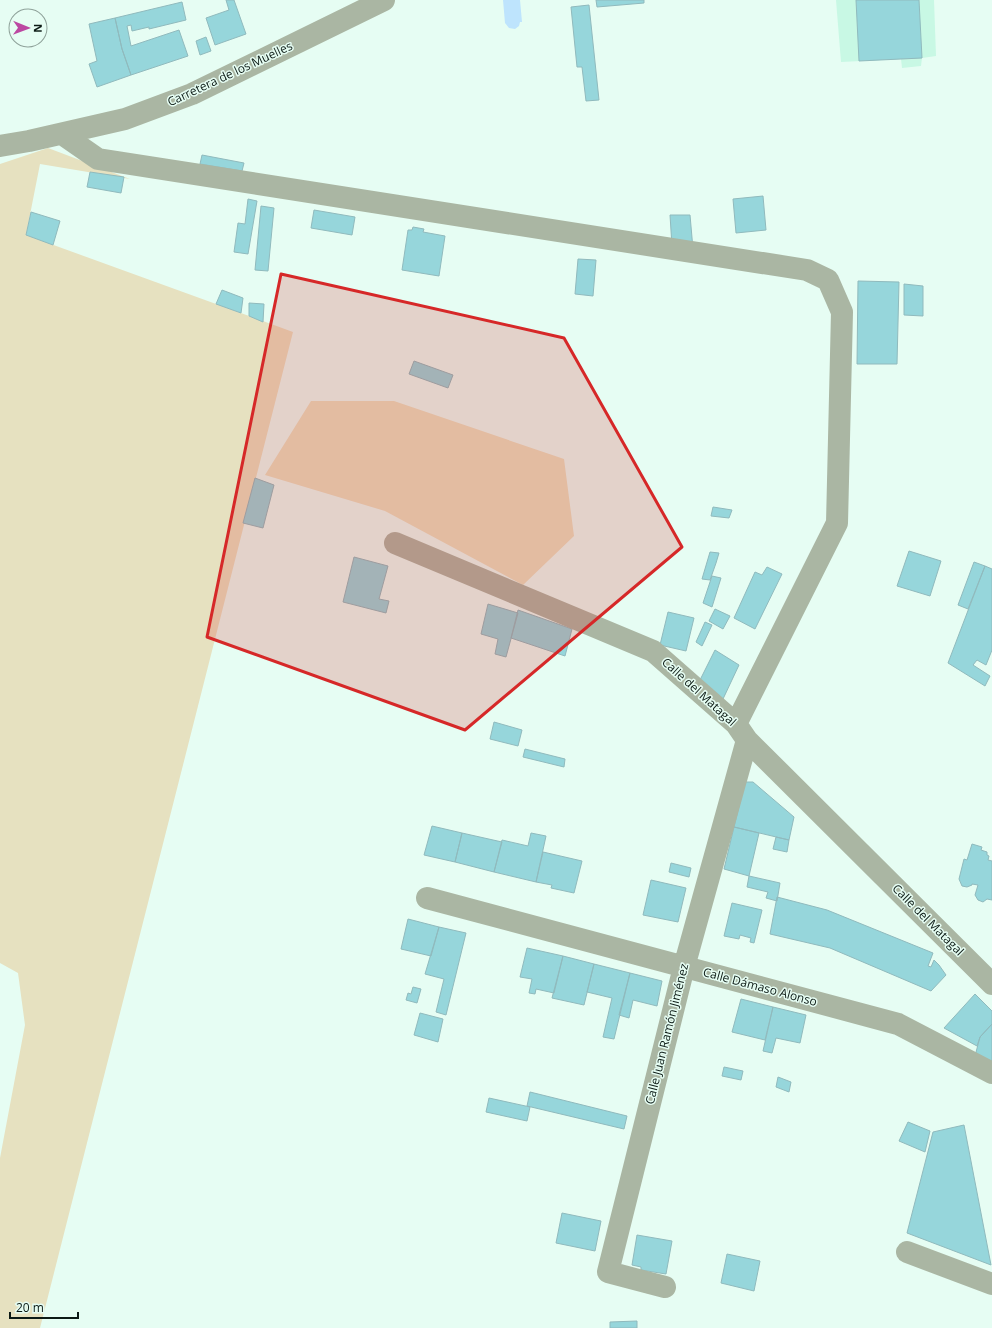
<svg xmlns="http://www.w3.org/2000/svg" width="992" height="1328" font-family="'Open Sans',sans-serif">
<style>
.built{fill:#c8f8e4}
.green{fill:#e6e1c0}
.water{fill:#bee4fd}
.building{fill:#96d6db;stroke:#90babd}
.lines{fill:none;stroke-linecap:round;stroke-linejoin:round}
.minor{stroke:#aab6a3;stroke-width:22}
.marked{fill:#d62828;fill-opacity:0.2;stroke:#d62828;stroke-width:3;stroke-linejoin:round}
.labels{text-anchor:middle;stroke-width:3;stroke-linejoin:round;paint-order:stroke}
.street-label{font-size:12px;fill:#0c1a15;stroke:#e6fdf3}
</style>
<rect width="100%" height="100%" fill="#e6fdf3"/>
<path class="built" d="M836 0H934L936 56 922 58 921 66 902 68 901 59 841 62Z"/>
<path class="green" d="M48 148 130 179 40 164 26 235 293 332 40 1328H0V1158L25 1025 18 973 0 963V164Z
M311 401H394L564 459 574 536 523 585 385 511 265 475Z"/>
<path class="water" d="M503 0H520L522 22H520L519 26 515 29 509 28 505 23Z"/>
<path class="building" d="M226 0H234L246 34 215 45 206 18 229 10Z
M596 0H644V3L597 7Z
M856 0H919L922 58 859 61Z
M182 2 186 20 149 29V27L132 31 131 25 127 26 131 46 179 30 188 56 131 75 122 49 115 18Z
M589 5 599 100 586 101 582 67H577L571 7Z
M115 18 122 49 131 75 97 87 89 64 97 61 89 24Z
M206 37 211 51 200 55 196 41Z
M202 155 244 163 242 171 200 164Z
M90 172 124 177 121 193 87 187Z
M763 196 766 230 736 233 733 199Z
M248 199 257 201 248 254 234 252 238 223 245 224Z
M261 206 274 208 268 271 255 270Z
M314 210 355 217 352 235 311 228Z
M31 212 60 221 53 245 26 235Z
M670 215H690L693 249 672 246Z
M413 227 424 229 423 232 445 236 439 276 402 270 408 230H412Z
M578 259 596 260 593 296 575 294Z
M858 281 899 282 897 364H857Z
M904 284 923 286V316L904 315Z
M222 290 243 298 241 313 216 304Z
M249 303 264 304 263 322 249 316Z
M414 361 453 375 448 388 409 374Z
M255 478 274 485 263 528 243 523Z
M713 507 732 510 729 518 711 516Z
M909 551 941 561 930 596 897 586Z
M710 552 719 553 716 563 710 580 702 579Z
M354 557 388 566 379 599 389 601 386 613 343 602Z
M974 562 985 566 968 609 958 605Z
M985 566 992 569V650L986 665 977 660 973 665 990 676 985 686 948 663Z
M767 567 782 574 755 629 734 618 755 572 762 575Z
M712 576 721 578 712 607 703 603Z
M488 604 518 613 506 657 495 654 498 639 481 634Z
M715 609 730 616 723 629 709 621Z
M518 610 572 629 565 656 511 638Z
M668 612 694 618 686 651 660 645Z
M705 622 712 625 702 646 696 642Z
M715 650 739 665 723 699 700 680Z
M494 722 522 730 518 746 490 739Z
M525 749 565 759 564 767 523 757Z
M745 782H753L794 817 789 840 734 827Z
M432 826 462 833 455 862 424 855Z
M734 827 759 833 749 876 724 869Z
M462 833 502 842 494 872 455 862Z
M531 833 546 836 536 882 494 872 502 840 528 846Z
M776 837 789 840 787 852 773 849Z
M972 844 982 847 981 850 987 852V855L989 856 988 860 992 861V900L987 899 983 902 978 900 975 895 978 885 972 884V885L967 887 962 886 959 879 964 859 967 860Z
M543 852 582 861 574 893 551 888 552 885 536 882Z
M671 863 691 868 689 877 669 872Z
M749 876 780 883 777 901 766 898 768 892 747 887Z
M651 880 686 888 678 922 643 915Z
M777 897 827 910 933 953 928 966 931 967 934 960 939 965 946 975 931 991 830 948 770 934Z
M732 903 762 910 754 943 750 942 751 938 740 935 739 939 724 936Z
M408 919 439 927 431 956 401 949Z
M439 927 466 933 446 1015 436 1012 444 979 425 974Z
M527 948 563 956 554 993 536 989 535 994 529 993 532 979 520 977Z
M563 956 594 964 584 1005 552 998Z
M594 964 630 973 614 1039 603 1037 612 998 587 992Z
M630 973 662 981 657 1006 633 1000 629 1018 619 1015Z
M413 987 421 989 417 1003 406 1000 408 993 411 994Z
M975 994 992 1011V1024L980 1037 977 1046 944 1028Z
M741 999 773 1007 765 1040 732 1032Z
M773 1007 806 1015 800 1043 776 1038 772 1053 763 1051Z
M420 1013 443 1019 438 1042 414 1035Z
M992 1024V1061L975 1056 980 1037Z
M724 1067 743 1071 741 1080 722 1076Z
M778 1077 791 1082 789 1092 776 1087Z
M530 1092 627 1116 624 1129 527 1106Z
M489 1098 530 1107 527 1121 486 1112Z
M908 1122 930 1131 925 1152 899 1141Z
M964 1125 991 1265 907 1233 933 1132Z
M562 1213 601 1221 595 1251 556 1243Z
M637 1235 672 1241 666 1274 641 1270V1267L632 1265Z
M727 1254 760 1261 754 1291 721 1283Z
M637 1321V1328H610V1322Z"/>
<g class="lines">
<path class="minor" d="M62 134 98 159 807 270 828 280 842 312 837 523 736 724
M0 146 29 141 125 119 192 94 384 0
M395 543 653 651 736 724 747 740 992 984
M427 898 898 1024 992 1073
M907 1252 992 1284
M665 1287 608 1272 684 967 747 740"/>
</g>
<path class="marked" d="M281 274 564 338 682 547 465 730 207 637Z"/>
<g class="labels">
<g class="street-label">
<text transform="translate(230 74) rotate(-25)" y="4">Carretera de los Muelles</text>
<text transform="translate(699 692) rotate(42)" y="4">Calle del Matagal</text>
<text transform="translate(928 920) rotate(45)" y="4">Calle del Matagal</text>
<text transform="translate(760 987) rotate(15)" y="4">Calle Dámaso Alonso</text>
<text transform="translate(667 1034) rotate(-76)" y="4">Calle Juan Ramón Jiménez</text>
</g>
</g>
<g transform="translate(28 28) rotate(91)"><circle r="19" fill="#e6fdf3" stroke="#8fa29a"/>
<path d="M0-3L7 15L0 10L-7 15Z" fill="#bc48a2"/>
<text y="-6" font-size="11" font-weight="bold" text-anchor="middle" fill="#0c1a15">N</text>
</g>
<path d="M10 1312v6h68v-6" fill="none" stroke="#0c1a15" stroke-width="2"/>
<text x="16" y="1312" font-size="12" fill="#0c1a15" stroke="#e6fdf3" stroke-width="3" paint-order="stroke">20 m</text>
</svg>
